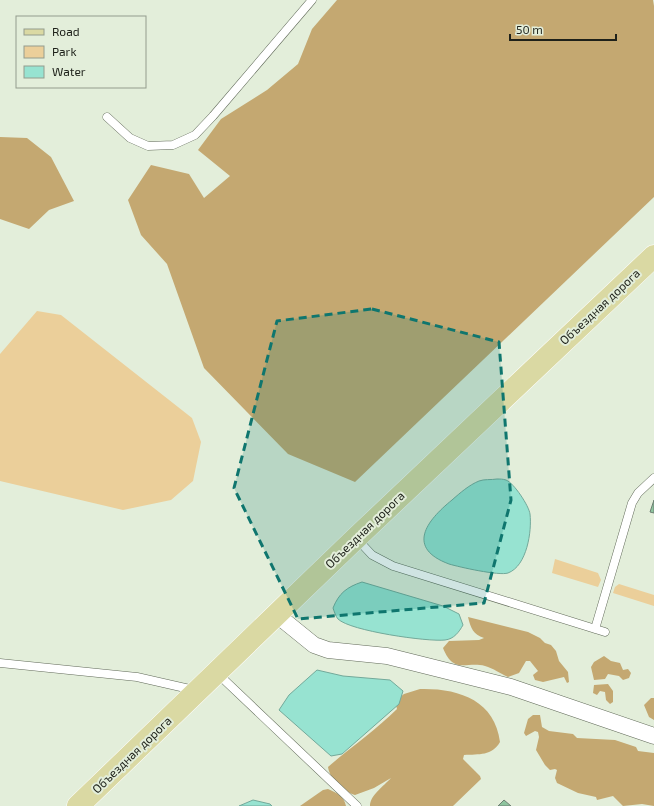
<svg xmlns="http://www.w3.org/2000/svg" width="654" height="806" font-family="'Exo 2',sans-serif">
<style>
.green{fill:#ebcf9a}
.forest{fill:#c4a871}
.water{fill:#97e3d1;stroke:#73a99a}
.building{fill:#8dc49e;stroke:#6d7f72}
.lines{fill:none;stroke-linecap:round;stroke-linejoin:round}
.lane-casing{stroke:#616a59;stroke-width:9}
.street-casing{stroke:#616a59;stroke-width:17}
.primary-casing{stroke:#fff;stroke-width:23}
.lane{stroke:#fff;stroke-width:8}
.street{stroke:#fff;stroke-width:16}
.primary{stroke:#dad9a3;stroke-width:22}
.marked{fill:#0f766e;fill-opacity:0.2;stroke:#0f766e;stroke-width:3;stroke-dasharray:8 5;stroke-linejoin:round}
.labels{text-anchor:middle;stroke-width:4;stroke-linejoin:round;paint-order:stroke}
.street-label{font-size:12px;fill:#1e211a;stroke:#e3eeda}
</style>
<rect width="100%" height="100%" fill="#e3eeda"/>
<path class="green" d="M37 311 61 315 192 418 201 442 193 481 171 500 123 510 0 481V354Z
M555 559 598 573 601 580 598 587 552 573Z
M619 584 654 595V606L613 593 615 587Z"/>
<path class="forest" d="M337 0H653L654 6V197L355 482 288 454 204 368 167 264 141 235 128 200 151 165 189 174 204 198 230 176 198 150 221 119 267 90 298 64 312 29Z
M0 137 27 138 51 157 74 201 49 210 29 229 0 219Z
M468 617 528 632 540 638 545 643 551 645 556 651 559 661 568 672 569 682 567 683 564 677 543 682 535 680 533 675 538 671 530 661H526L519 673 508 677C501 674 493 668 485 666 466 661 454 675 443 648L449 641 479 640 484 638C473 634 471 629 468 617Z
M604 656 611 661 620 663 623 670 628 669 631 673 629 678 623 680 619 676 608 674 605 679 594 680 591 667 594 662Z
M608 684 613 691V702L610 704 606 700 605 692 600 691 597 695 593 693 594 685Z
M420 689C458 688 495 700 500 742 492 756 479 754 464 755L463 759 480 776 481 779 453 806H370C370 795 384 786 391 778L374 788 355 795C343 791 330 780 328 767 351 747 376 730 397 709L395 701 404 694Z
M651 698H654V720L649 717 644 705Z
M533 715H540L542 727 549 731 573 734 577 738 615 740 636 747 638 751 654 753V806L642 804 623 806 613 796 597 800 596 797 578 793 557 783 555 778 557 770 555 769 550 770 545 765 536 750 539 737 538 732 535 731 526 736 524 733 528 719Z
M328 789C337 793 344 796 346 806H300L323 790Z"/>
<path class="water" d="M497 479C500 479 503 479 506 480 514 483 529 506 530 514 532 531 527 566 508 573 499 576 459 567 449 564 406 548 426 521 452 500 460 493 469 485 479 481 484 479 491 480 497 479Z
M362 582 443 606 459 614 463 625C459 632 454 639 445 640 428 642 350 631 338 619 336 617 334 611 333 608 339 593 347 587 362 582Z
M317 670 343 676 390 680 403 691 399 704 342 754 331 756 279 710 289 695Z
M253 800 270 804 272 806H239Z"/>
<path class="building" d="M654 500V513L650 512Z
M504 800 511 806H498Z"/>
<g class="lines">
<g class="lane-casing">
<path id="lane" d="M107 117 130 138 148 146 173 145 195 135 213 116 312 0
M357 539 372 555 393 566 605 632
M595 629 632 503 638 493 654 478
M0 663 137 677 194 690
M217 673 357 806"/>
</g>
<g class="street-casing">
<path id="street" d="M277 615 314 645 328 650 387 656 511 687 654 736"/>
</g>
<g class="primary-casing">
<path id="primary" d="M78 806 356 538 654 256"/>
</g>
<use href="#lane" class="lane"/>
<use href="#street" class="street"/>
<use href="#primary" class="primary"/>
</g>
<path class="marked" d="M372 309 499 342 511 500 484 603 298 619 234 488 277 321Z"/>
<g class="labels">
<g class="street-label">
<text transform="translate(600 307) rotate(-43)" y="4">Объездная дорога</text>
<text transform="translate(365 530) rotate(-44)" y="4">Объездная дорога</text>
<text transform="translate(132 755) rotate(-44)" y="4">Объездная дорога</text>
</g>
</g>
<rect x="16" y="16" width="130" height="72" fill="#e3eeda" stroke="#949c8d"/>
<rect x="24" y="29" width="20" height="6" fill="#dad9a3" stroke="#949c8d"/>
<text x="52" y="36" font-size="12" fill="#1e211a">Road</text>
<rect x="24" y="46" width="20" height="12" fill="#ebcf9a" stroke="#949c8d"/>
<text x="52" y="56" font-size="12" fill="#1e211a">Park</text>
<rect x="24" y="66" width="20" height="12" fill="#97e3d1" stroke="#949c8d"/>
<text x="52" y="76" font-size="12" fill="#1e211a">Water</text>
<path d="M510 34v6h106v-6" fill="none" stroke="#1e211a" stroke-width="2"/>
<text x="516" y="34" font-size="12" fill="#1e211a" stroke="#e3eeda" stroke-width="3" paint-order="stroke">50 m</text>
</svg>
